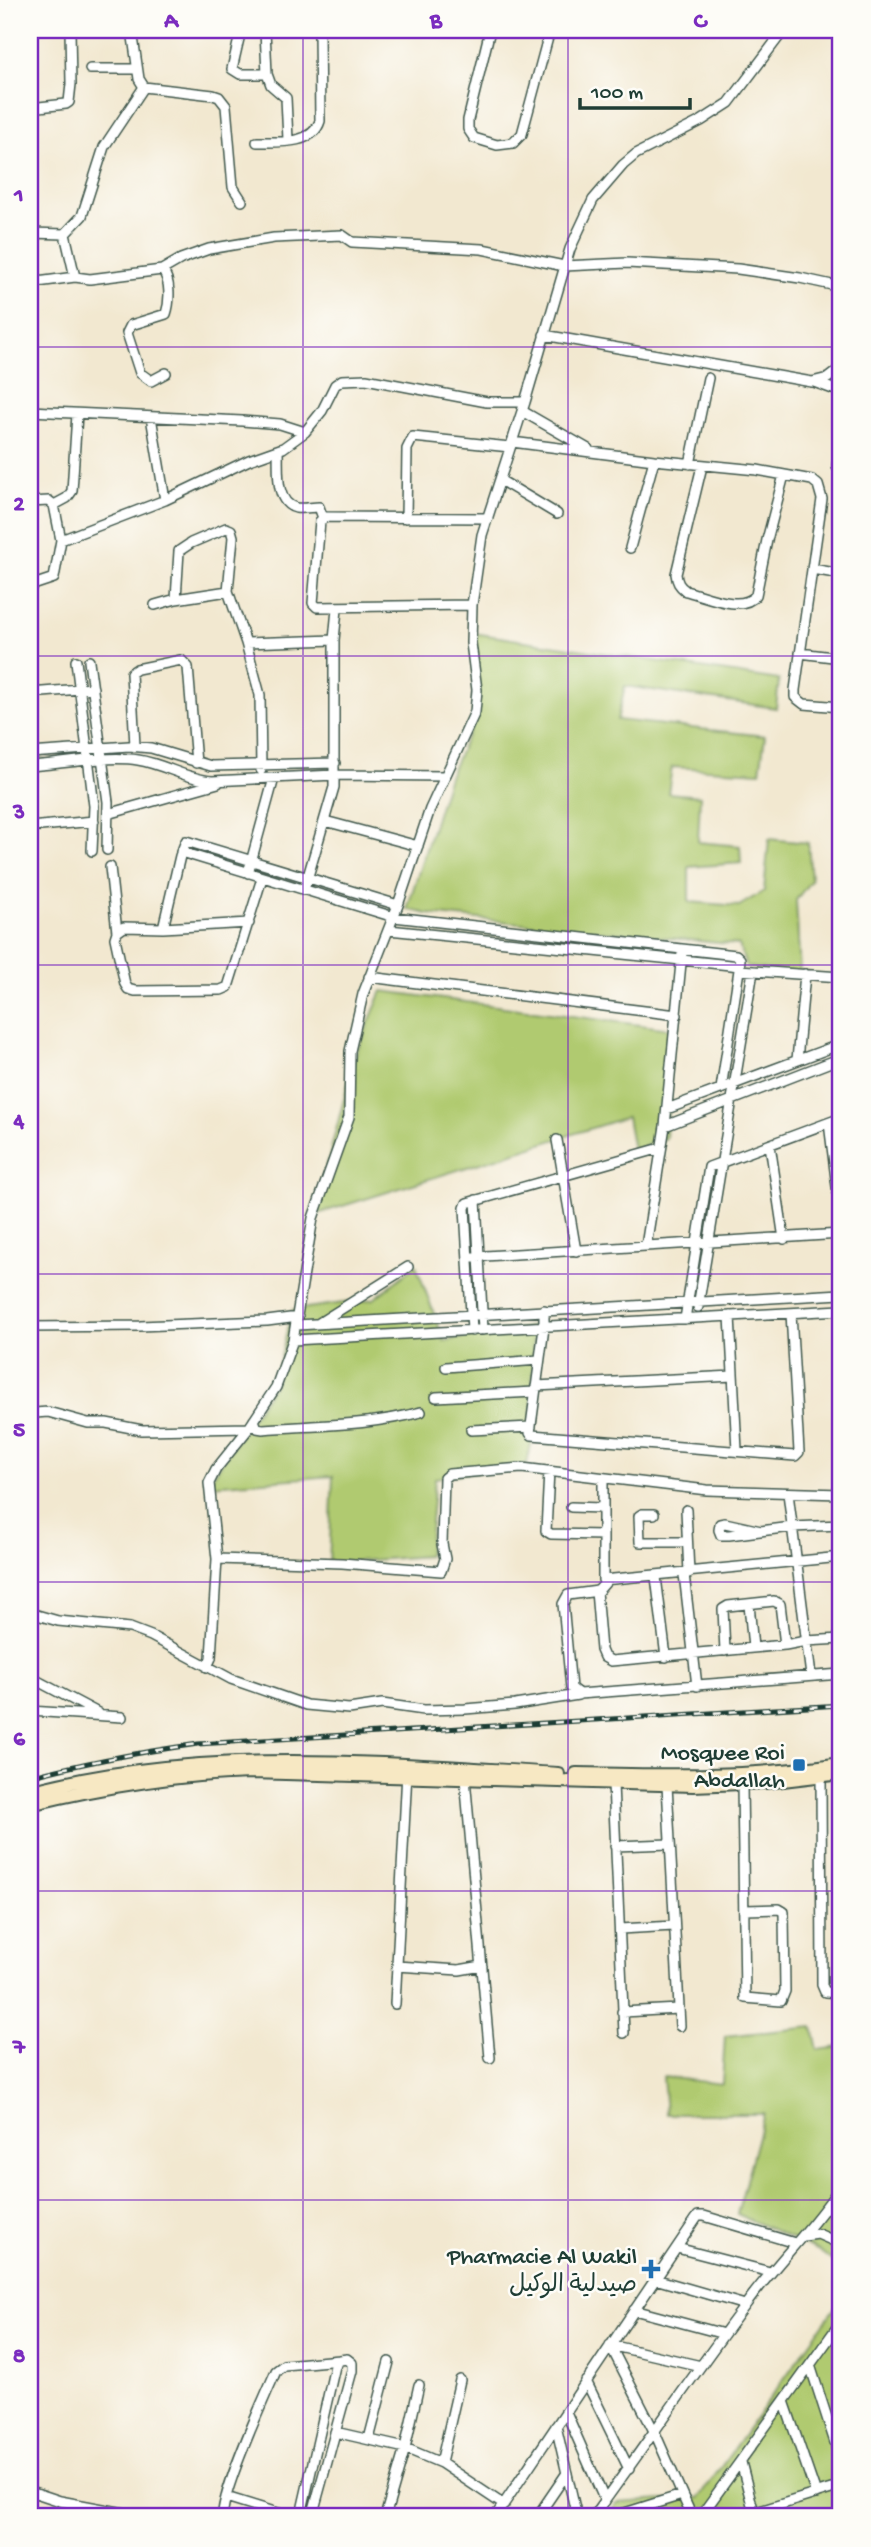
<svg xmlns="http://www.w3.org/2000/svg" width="871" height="2547" font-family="'Gochi Hand','Playpen Sans Arabic',sans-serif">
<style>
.grass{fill:#b0ca6f;stroke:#688452;stroke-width:2}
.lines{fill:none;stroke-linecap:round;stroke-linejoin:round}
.street-casing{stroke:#3f574b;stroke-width:12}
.secondary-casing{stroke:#3f574b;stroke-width:16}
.street{stroke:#fff;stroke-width:9}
.secondary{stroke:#f7e8c3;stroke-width:12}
.rail-casing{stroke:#1f3d34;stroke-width:5}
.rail{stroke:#fdfcf7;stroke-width:2.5;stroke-dasharray:8;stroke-linecap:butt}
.grid{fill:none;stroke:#7b2cbf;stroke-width:2;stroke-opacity:0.55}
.poi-dot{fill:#1f6fb2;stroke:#fdfcf7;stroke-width:2.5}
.labels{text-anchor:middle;stroke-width:5;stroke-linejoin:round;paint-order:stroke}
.poi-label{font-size:24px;fill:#1f3d34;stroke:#fdfcf7;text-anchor:end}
.neatline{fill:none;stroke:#7b2cbf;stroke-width:2.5}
.grid-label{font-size:23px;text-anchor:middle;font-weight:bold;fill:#7b2cbf}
</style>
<rect width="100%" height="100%" fill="#fdfcf7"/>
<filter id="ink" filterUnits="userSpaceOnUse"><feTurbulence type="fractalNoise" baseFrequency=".0143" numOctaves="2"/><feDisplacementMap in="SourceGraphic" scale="14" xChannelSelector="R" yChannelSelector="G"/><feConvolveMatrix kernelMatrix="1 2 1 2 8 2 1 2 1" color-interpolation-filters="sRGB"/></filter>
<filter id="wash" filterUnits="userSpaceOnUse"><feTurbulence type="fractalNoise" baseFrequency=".00686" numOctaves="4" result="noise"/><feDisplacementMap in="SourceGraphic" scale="28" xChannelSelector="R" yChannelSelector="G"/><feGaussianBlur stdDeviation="1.57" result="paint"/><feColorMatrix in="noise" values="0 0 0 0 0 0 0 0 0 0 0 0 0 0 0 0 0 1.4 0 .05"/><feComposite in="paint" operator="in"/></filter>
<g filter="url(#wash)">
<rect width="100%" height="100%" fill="#f2e8d0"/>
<path class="grass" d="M473 633 779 680 776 708 625 686 617 720 765 736 760 772 672 767 668 793 700 796 698 842 740 846 741 863 689 867V902L739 906 764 891 769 839 808 843 811 880 796 900 800 974 746 967 739 945 428 914 407 909 449 776 475 718Z
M382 991 671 1029 666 1138 633 1150 627 1117 314 1215 356 1053Z
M416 1265 444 1341 533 1326 532 1439 527 1464 435 1478 428 1556 329 1563 333 1476 207 1485 275 1383 292 1310 374 1299Z
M813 2027 818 2050 841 2047V2267L819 2251 737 2214 764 2114H666L663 2077 722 2084 725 2036Z
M841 2299V2517H608L617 2503 699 2498Z"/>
</g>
<g filter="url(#ink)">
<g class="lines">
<g class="street-casing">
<path id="street" d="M132 30 139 79 144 87 213 95 219 97 226 106 233 187 242 201
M241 30 232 69 240 74H267
M265 30 267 74 271 85 286 98 288 140
M490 30 468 120V129L474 138 497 145 513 143 522 134 550 30
M90 69H137
M30 108 66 104 69 102 71 84 70 30
M257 142C278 142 313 145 320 121L319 30
M30 233 65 234 75 277
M65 234 82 216 104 147 144 87
M162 270 181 259 209 249 274 238 342 235 352 242 482 249 564 266 627 263 738 269 800 278 841 287
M30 283 75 277 90 279 162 270C171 280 170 302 166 314L131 325 127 333 140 373 151 381 166 373
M544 335 812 382 828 378 841 368
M814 382 841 392
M30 411 242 421 280 424 305 432
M522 411 588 449
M151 417 165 500
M512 442 654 460 757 470 812 480 818 485 822 499 795 690V697L804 704 841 707
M278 450C279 467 274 503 296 508 303 509 312 507 319 507L323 518
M690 464 708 378
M702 466 676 574C677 582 679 586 686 591 706 596 742 613 756 595L767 540 784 475
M837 467 841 439
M500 480 557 514
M30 502 49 501 54 505 61 540 54 578 30 586
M54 505 67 498 72 491 77 414
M406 518 407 449 413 437 510 447
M61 540 165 500 249 460 283 448 305 432 322 411 335 385 342 380 366 379 487 402H525
M630 548 654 460
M812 569 841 574
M176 599 179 551 191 543 226 528 231 530 233 537 228 591
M155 605 176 599 228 591 246 643 260 695 261 770
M472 605 317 607 313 603 320 521 326 517 488 518
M246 643 334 640
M800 653 841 658
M76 661 94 806 92 851
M89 661 108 802 107 850
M30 693 93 688
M135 746 131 673 137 669 181 660 188 667 196 763
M30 753 129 746 151 748 211 766 335 763
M30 766C61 764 108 755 138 760 164 764 186 779 212 781L335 775 445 776
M108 814 218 783
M325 821 418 846
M30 827 94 821
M181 852 394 917 736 955 740 959 739 970 721 1089
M110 867 117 932 115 938 125 984 128 989 135 991 221 990 228 987 262 878
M248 873 274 778
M304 890 334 787V640L337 609
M163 928 180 856 186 841 398 905
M389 930 740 966
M117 932 124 927 163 928 249 923
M739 970 841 977
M369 977 677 1015
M797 1060 805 974
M667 1109 841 1044
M829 1123 841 1219
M665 1126 841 1058
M557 1140 576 1251
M770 1145 784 1239
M476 1200 483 1330
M646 1246 665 1126 682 953
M469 1257 841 1234
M698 1307 753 971
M544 1310V1328L530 1433 532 1435 795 1456 799 1452 791 1313
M730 1316 737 1450
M685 1319 709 1167 841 1118
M319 1323 408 1267
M297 1325 841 1294
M30 1327 140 1326 267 1321 298 1317
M472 1331 465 1208 467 1203 661 1148
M293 1340 841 1310
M446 1367 539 1360
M536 1386 733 1376
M436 1397 535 1392
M30 1417 35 1413 48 1412 88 1423H106L142 1430 249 1428
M254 1420 257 1428 263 1429C316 1425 369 1426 421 1412
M471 1430 531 1427
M549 1471 546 1531 551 1534 603 1535
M603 1478V1580
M788 1493 811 1676
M571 1507 602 1508
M686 1510 689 1573
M654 1514H642L639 1516 640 1542H687
M761 1531 725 1523 720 1524 719 1530 721 1535H729L792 1527 841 1525
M841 1557 603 1580 605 1583 598 1591 568 1595 563 1604 571 1688 579 1694 841 1674
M217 1559 342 1563 441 1571 445 1559 442 1544 444 1478 449 1474 522 1468 707 1490 841 1494
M684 1574 697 1686
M656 1577 666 1657
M596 1591 601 1650 604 1657 611 1661 785 1645 806 1641 841 1639
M749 1604 753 1648
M30 1613 58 1621 130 1628 151 1636 231 1679 306 1705 349 1709 382 1704 424 1710 465 1709 515 1705 578 1695
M725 1651 723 1609 728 1606 774 1601 780 1604 785 1645
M207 1667 211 1658 217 1559 209 1483 216 1469 249 1428 276 1387 293 1340 313 1218 349 1117 350 1051 363 994 398 905 430 809 475 712 477 690 471 643 472 605 482 535 525 402 570 249 593 200 623 165 636 154 701 121 729 103 784 30
M30 1677 98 1713
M30 1711 122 1717
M821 1776 822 1985 825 1992 841 1993
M465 1778 490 2058
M613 1784 624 2033
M742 1784 745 1998 781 2001 785 1991 784 1912 779 1909 745 1910
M667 1785 680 2026
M615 1846 670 1844
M620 1929 674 1926
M397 1966 459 1970 482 1966
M395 2004 407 1772
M622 2012 679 2009
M804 2236 818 2234 841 2244
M677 2248 770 2272
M655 2279 745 2305
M634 2310 724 2334
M810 2365 841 2461
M586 2381 629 2469
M784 2401 816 2494
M566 2412 605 2501
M556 2426 577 2517
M335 2432 405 2448 441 2463 504 2505
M369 2439 389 2362
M741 2462 754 2513
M441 2463 460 2380
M30 2491 60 2501 146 2517
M226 2497 291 2517
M615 2516 682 2495
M223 2517C220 2495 265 2396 276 2371L284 2365 340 2360
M304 2517 303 2506 335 2366 340 2360 347 2359 352 2363V2371L313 2513 309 2517
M385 2517 405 2448 419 2385
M495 2517 698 2216H704L795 2243
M537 2517 567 2473
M593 2517C645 2446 694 2373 747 2303 777 2262 813 2228 841 2186
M692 2517 655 2433 610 2345 701 2366
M700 2517 841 2322
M740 2517 841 2486"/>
</g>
<g class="secondary-casing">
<path id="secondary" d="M576 1774C665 1776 753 1778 841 1764
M30 1792C201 1746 383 1764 558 1774
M30 1804C103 1786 176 1774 251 1772L693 1785 766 1782 841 1773"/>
</g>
<use href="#street" class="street"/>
<use href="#secondary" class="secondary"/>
<g class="rail-casing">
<path id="rail" d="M30 1777C85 1762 141 1752 198 1744L841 1705"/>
</g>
<use href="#rail" class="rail"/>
</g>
</g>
<path class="grid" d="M303 30V2517M568 30V2517M30 347H841M30 656H841M30 965H841M30 1274H841M30 1582H841M30 1891H841M30 2200H841"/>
<g class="poi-dot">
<rect x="792" y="1758" width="14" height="14" rx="3.5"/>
<path d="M647.5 2258.5h7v7h7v7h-7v7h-7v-7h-7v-7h7z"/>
</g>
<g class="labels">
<g class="poi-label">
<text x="785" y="1759">Mosquee Roi<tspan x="785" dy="28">Abdallah</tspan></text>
<text x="637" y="2263">Pharmacie Al Wakil<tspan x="637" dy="28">صيدلية الوكيل</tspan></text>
</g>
</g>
<rect width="871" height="2547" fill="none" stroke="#fdfcf7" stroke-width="77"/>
<path d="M580 98v10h110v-10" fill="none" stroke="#1f3d34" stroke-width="3.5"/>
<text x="591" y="98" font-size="21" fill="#1f3d34" stroke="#fdfcf7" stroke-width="5" paint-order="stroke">100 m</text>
<rect x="38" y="38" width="794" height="2470" class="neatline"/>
<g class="grid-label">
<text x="171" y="27">A</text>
<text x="436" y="27">B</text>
<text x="700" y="27">C</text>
<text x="19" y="201">1</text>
<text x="19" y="510">2</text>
<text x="19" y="818">3</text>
<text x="19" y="1127">4</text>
<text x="19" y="1436">5</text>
<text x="19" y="1745">6</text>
<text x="19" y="2053">7</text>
<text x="19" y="2362">8</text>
</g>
</svg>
